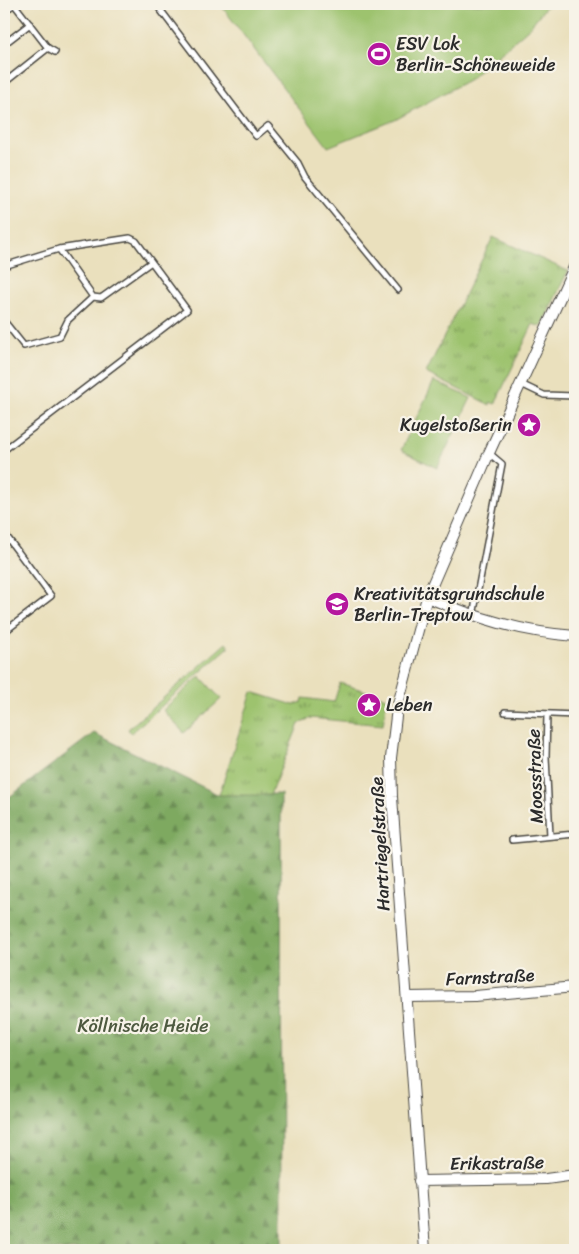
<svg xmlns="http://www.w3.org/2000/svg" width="579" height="1254" font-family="Sriracha,sans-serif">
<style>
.green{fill:#9dc36e;stroke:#64774c}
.forest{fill:url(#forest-firs);stroke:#546a46}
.park{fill:url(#park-tufts);stroke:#64774c}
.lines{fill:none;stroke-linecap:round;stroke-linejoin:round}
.lane-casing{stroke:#484641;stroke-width:8}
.street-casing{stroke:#484641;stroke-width:12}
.lane{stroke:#fff;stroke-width:5}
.street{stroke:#fff;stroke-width:10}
.labels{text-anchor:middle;stroke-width:4.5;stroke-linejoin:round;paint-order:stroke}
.poi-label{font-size:18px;fill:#2b2b2b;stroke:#f7f3e8;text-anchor:start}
.street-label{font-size:18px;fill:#2b2b2b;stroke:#f7f3e8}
.park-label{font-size:18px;fill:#4d593f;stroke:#f7f3e8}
</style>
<defs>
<pattern id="forest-firs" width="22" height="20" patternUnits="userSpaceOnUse" patternTransform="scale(1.25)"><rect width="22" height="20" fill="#7ea961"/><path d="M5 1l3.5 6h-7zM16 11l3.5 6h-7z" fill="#678a50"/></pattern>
<pattern id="park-tufts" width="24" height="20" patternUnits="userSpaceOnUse" patternTransform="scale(1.25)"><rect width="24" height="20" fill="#9dc36e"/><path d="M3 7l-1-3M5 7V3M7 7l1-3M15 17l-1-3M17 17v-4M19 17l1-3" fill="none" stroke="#809f5b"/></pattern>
</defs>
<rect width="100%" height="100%" fill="#f7f3e8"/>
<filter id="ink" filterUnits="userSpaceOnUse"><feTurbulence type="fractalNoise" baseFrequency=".02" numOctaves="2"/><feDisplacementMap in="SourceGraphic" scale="10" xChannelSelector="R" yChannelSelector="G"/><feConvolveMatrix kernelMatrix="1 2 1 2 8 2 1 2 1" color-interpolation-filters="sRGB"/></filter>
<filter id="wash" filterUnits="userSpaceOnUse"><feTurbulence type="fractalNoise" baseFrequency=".0096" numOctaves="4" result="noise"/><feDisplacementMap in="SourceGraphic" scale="20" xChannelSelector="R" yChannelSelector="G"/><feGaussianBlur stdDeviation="1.12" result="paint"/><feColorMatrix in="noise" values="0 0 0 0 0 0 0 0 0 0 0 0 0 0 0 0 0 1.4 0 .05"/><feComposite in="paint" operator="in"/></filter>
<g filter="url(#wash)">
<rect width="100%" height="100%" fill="#eae0bd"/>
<path class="green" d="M220 4H548L528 29 470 79 395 120 328 147Z
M434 381 471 398 437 468 401 450Z
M226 643 229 647 131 733 128 729Z
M200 676 221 699 184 733 163 710Z"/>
<path class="forest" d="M94 733 219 795 281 794 282 1250H4V801Z"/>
<path class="park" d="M493 237 568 271 541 327 533 324 495 404 490 402V405L426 373Z
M340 683 387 698 383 725 310 718 299 724 270 795H219L252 692 294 705 302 702 303 698 334 702Z"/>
</g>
<g filter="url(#ink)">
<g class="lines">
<g class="lane-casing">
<path id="lane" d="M14 4 48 48 55 52
M156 4 256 136 268 126 298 163 305 177 398 290
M4 12 14 4
M4 44 30 24
M4 83 48 48
M59 249 93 297 101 298 150 263
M4 266 59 249 130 238 136 241 187 310 4 450
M4 321 24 346 60 336 68 320 93 297
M521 384 544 395 575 396
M4 533 51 596 4 632
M473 616 502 464 489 453
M505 712 575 715
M547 714 546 757 550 836
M512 840 575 834"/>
</g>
<g class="street-casing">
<path id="street" d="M427 597C476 618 521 632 575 636
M407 997 475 996 575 987
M419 1181 546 1179 575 1175
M425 1250 392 797 391 758 397 708 427 597 489 453 575 265"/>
</g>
<use href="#lane" class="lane"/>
<use href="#street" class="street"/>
</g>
</g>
<defs>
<g id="stadium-disc" transform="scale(1.25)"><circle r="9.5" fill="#b5179e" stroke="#f7f3e8"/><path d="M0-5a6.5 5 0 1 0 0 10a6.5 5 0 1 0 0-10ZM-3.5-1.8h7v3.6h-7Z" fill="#fff"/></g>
<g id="sight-disc" transform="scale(1.25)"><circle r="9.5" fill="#b5179e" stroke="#f7f3e8"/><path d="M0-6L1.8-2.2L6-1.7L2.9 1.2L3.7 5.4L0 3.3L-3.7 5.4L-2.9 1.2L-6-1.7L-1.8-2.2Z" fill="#fff"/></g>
<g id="school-disc" transform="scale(1.25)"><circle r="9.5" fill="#b5179e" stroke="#f7f3e8"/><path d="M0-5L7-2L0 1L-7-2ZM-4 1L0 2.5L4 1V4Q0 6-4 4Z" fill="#fff"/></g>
</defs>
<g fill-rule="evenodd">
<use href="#stadium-disc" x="379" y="54"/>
<use href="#sight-disc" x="529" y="425"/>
<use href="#school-disc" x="337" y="604"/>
<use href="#sight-disc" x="369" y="705"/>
</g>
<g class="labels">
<g class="poi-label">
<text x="396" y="50">ESV Lok<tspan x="396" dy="21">Berlin-Schöneweide</tspan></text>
<text x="512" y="431" text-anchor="end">Kugelstoßerin</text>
<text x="354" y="600">Kreativitätsgrundschule<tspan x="354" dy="21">Berlin-Treptow</tspan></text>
<text x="386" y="711">Leben</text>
</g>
<g class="street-label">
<text transform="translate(535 776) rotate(-92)" y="6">Moosstraße</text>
<text transform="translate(380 844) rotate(-93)" y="6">Hartriegelstraße</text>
<text transform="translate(490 977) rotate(-3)" y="6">Farnstraße</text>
<text transform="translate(497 1163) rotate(-1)" y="6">Erikastraße</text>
</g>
<g class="park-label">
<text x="143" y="1032">Köllnische Heide</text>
</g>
</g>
<rect width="579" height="1254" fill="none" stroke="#f7f3e8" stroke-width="20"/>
</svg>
